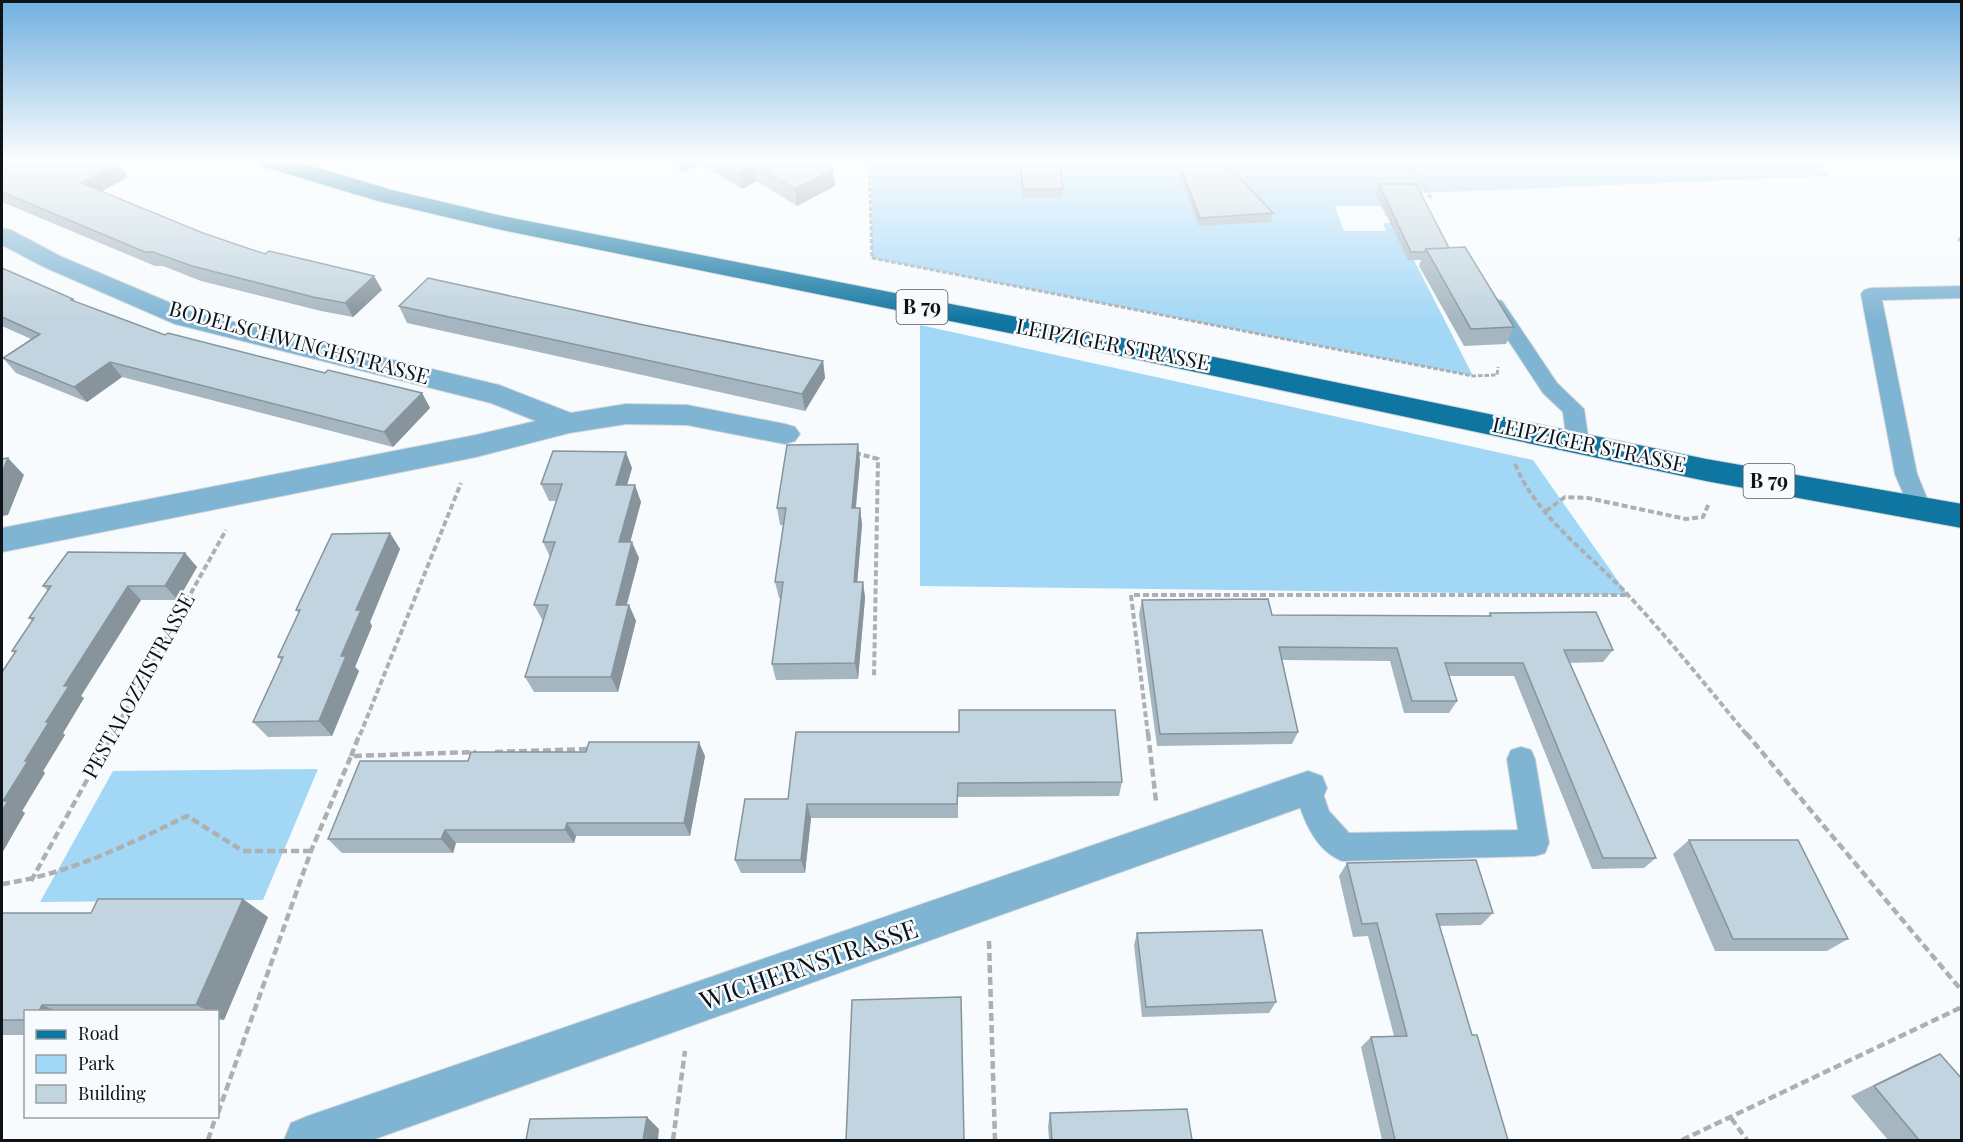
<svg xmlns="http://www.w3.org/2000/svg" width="1963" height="1142" font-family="'Playfair Display',serif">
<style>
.green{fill:#a3d7f6}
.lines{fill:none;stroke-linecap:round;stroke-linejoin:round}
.service-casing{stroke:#d2d6d8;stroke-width:2}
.minor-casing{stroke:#d2d6d8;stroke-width:2}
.primary-casing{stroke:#d2d6d8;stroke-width:2}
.path-far2{stroke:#acb0b3;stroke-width:3;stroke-dasharray:4.5 2;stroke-linecap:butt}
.path-far1{stroke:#acb0b3;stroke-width:4;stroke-dasharray:6 3;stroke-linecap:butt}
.path{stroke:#acb0b3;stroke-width:4.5;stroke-dasharray:8 4;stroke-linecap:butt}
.service{fill:#7fb4d3;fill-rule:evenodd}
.minor{fill:#7fb4d3;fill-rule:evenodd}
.primary{fill:#0f75a1;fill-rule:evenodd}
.wall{fill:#a6b6c0}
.shaded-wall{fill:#87949c}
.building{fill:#c1d4df;stroke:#87949c;stroke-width:1.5}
.labels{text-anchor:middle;stroke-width:5;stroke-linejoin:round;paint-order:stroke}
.shield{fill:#f7fbfd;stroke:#53595c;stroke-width:1.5}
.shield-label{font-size:20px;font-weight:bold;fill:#0d1317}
.street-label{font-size:21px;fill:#0d1317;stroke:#f7fbfd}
.near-street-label{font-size:26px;fill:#0d1317;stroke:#f7fbfd}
</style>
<rect width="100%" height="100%" fill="#f7fbfd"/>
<path class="green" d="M871 161H1816L1830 176 1421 193 1431 216H1386L1381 206H1335L1344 231H1386L1383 223H1402L1415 262 1473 376 872 258Z
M920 325 1533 460 1628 595 920 586Z
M318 769 263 900 40 902 113 771Z"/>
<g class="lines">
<g class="service-casing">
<path id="service" d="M1962 286V298L1882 300 1917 474 1931 508 1928 514 1920 516 1912 514 1895 474 1861 294 1864 290 1871 288Z
M1495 299 1502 301 1557 383 1584 409 1589 443 1586 448 1578 451 1570 448 1567 443 1563 412 1543 393 1485 305 1488 301Z
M1521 747 1531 750 1535 759 1549 843 1545 853 1535 856 1342 861C1313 849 1302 816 1294 788L1298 779 1308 775 1318 779 1329 811 1349 833 1518 830 1507 759 1511 750Z"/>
</g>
<g class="minor-casing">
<path id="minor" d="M2 228 11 230 62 257 192 312 499 385 571 413 626 404 687 405 785 424 795 427 800 434 795 441 785 444 687 425 626 424 569 433 476 457 2 552V528L476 435 536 421 491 403 175 324 44 267 2 245Z
M1308 771 1322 776 1327 788 1322 800 1308 805 372 1140H284L291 1123 308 1116Z"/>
</g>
<g class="primary-casing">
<path id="primary" d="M258 161H294L392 190 502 216 1088 331 1706 459 1962 504V528L1706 481 1088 349 502 230 378 201 261 166Z"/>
</g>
<path class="path-far2" d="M869 161 872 259
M1408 161 1431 198
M872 258 1473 376 1497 375 1498 367"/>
<path class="path-far1" d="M855 453 878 459 874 677
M1515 464C1537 518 1590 554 1628 595 1670 640 1708 688 1747 735
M1546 511 1565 497 1588 498 1686 519 1703 517 1709 503
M112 735 226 530
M360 735 461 483
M1148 735 1131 595H1628"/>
<path class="path" d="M1148 733 1156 801
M1746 733 1962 991
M495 752 590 749
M351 756 360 733
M31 881 113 733
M2 884C69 874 127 845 187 816L243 851H311
M989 941 995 1140
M218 1113 311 851 351 756 476 752
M1731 1118 1747 1140
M208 1140 216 1116
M673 1140 685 1051
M1682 1140 1962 1007"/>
<use href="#service" class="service"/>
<use href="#minor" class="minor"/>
<use href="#primary" class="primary"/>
</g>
<path class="wall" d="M2 161 119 164 128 177 101 192 203 233 265 254 374 276 382 290 353 317 321 311 201 281 163 266H155L2 202Z
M667 161H818L833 169 835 186 797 206 757 181 742 189 701 164 684 172Z
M1020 161H1060L1063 189 1062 197 1022 198Z
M1174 161H1224L1273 213 1271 222 1199 226Z
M1379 184 1449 248 1514 327 1506 344 1464 346 1419 266 1421 260H1408L1376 193Z
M1962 234V244L1957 240Z
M2 268 73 299 75 302 165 335 325 373 422 393 430 408 393 447 122 377 87 402 16 373 3 358 31 339 2 326Z
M399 306 639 324 823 361 825 378 805 411 407 323Z
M860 461 856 508H860L862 525 857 582H863L865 598 858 679 776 680 772 664 781 598H779L775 582 783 525H780L777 508Z
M632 468 627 485 641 502 630 542 639 558 627 605H629L636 621 618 692H534L525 677 543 621 534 605 550 557 543 542 556 501H549L541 484Z
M390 533 400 549 370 622 372 626 355 667 359 671 332 736 268 737 253 722 281 660 278 657 299 614 296 610Z
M185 553 197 567 178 600H141L81 696 84 698 63 733 65 735 43 771 45 773 22 811 25 813 2 853 15 653 12 651 32 621 29 618 48 591 43 586Z
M1142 600 1272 615 1488 616 1490 613 1613 650 1603 662 1569 663 1656 858 1644 868 1592 869 1514 676H1449L1457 701 1449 713H1404L1390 661 1282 660 1298 732 1292 744 1157 746 1139 614Z
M796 732 1122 782 1119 796 958 797V818H811L805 873H741L735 860 788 799Z
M705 756 690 836H576L574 843H456L453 853H342L328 839 468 761Z
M1689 840 1848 939 1827 951H1715L1673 854Z
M1347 863 1493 913 1481 925 1439 926 1472 1035 1508 1140H1382L1361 1047 1371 1037 1394 1036 1368 936 1353 937 1339 876Z
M2 913 268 917 224 1020H218V1011H26V1035H2Z
M1137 933 1276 1002 1269 1013 1142 1017 1134 945Z
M1940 1054 1962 1140H1888L1851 1096 1916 1064Z
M1050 1113 1192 1140H1049L1048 1126Z"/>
<path class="shaded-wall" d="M682 161H701V164L684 172Z
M761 161 754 165 757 181 742 189 739 172Z
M119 164 128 177 91 197 81 183Z
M833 169 835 186 797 206 795 189Z
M374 276 382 290 353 317 345 303Z
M823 361 825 378 805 411 802 394Z
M110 362 122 377 87 402 74 387Z
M422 393 430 408 393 447 384 432Z
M858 444 860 461 854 525 852 508Z
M626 452 632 468 622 502 616 485Z
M8 458 24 475 8 515 2 516V473Z
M635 485 641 502 626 558 619 542Z
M860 508 862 525 856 598 854 582Z
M390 533 400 549 370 622 372 626 355 667 359 671 332 736 319 721 356 610Z
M632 542 639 558 622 621 616 605Z
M185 553 197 567 178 600 165 586Z
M863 582 865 598 858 679 855 663Z
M128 586 141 600 81 696 84 698 63 733 65 735 43 771 45 773 22 811 25 813 2 853V811L3 801 46 722 64 686Z
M629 605 636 621 618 692 611 677Z
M699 742 705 756 690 836 684 823Z
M807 804 811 818 805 873 801 860Z
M567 823 576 836 574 843 565 830Z
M445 830 456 843 453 853 441 839Z
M243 899 268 917 224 1020 218 1017V1011H208L196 1005Z
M42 1005 57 1011H39Z
M647 1117 659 1129 658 1140H643Z"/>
<path class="building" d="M2 161H112L119 164 81 183 203 233 265 254 269 251 374 276 345 303 313 297 192 266 153 252H145L2 192Z
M720 161H761L739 172Z
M762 161H818L833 169 795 189 754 165Z
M1020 161H1060L1063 189H1023Z
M1178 161H1224L1273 213 1200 218Z
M1379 184H1416L1449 248 1426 249 1425 252H1411Z
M1465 247 1514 327 1471 329 1426 249Z
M2 268 73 299 71 300 165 335 168 333 325 373 328 370 422 393 384 432 110 362 74 387 3 358 40 334 2 317Z
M428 278 639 324 823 361 802 394 399 306Z
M858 444 852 508H860L854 582H863L855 663 772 664 783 582H775L786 508H777L787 445Z
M553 451 626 452 616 485H635L619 542H632L616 605H629L611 677H525L548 605H534L555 542H543L562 484H541Z
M8 458 2 473V459Z
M390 533 356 610H361L341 656H346L319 721 253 722 283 657H278L300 610H296L332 534Z
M68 552 185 553 165 586H128L64 686H69L46 722H49L25 761H28L3 801H8L2 811V672L16 651H12L34 618H29L51 586H43Z
M1268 599 1272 615 1491 616 1490 613 1596 612 1613 650H1564L1656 858H1603L1523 663H1445L1457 701H1412L1397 648 1279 647 1298 732 1160 734 1142 600Z
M959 710H1115L1122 782 958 783 957 804H807L801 860H735L745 799H788L796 732H959Z
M589 742H699L684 823H567L565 830H445L441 839H328L360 761H468L471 752H586Z
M1689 840H1798L1848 939H1733Z
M1476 860 1493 913 1436 914 1472 1035H1477L1508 1140H1395L1371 1037 1407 1036 1377 923 1362 924 1347 863Z
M98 899H243L196 1005H42L39 1011H26V1020H2V913H91Z
M1262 930 1276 1002 1146 1007 1137 933Z
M961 997 964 1140H846L852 1000Z
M1940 1054 1962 1079V1140H1919L1874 1086Z
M1187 1109 1192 1140H1052L1050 1113Z
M647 1117 643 1140H526L530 1119Z"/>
<linearGradient id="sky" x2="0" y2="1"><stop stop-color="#71b0e0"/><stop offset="0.5" stop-color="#fbfdfe"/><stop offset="1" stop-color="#fbfdfe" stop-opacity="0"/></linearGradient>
<rect width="1963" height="321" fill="url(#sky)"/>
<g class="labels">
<g class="shield">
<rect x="896.5" y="290" width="51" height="34" rx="4.5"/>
<rect x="1743.5" y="464" width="51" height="34" rx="4.5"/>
</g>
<g class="shield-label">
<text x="922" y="314">B 79</text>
<text x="1769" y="488">B 79</text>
</g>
<g class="street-label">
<text transform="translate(299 343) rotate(15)" y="7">BODELSCHWINGHSTRASSE</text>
<text transform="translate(1113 345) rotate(11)" y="7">LEIPZIGER STRASSE</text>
<text transform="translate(1589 445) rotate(12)" y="7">LEIPZIGER STRASSE</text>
<text transform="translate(139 686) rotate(-61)" y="7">PESTALOZZISTRASSE</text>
</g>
<g class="near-street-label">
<text transform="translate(809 965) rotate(-19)" y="9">WICHERNSTRASSE</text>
</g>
</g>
<rect width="1963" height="1142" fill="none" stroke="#0d1317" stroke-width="6"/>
<rect x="24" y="1010" width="195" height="108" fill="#f7fbfd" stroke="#999ea1" stroke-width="1.5"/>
<rect x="36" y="1030" width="30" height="9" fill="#0f75a1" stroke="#999ea1" stroke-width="1.5"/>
<text x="78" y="1040" font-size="18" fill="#0d1317">Road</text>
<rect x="36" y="1055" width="30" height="18" fill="#a3d7f6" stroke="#999ea1" stroke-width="1.5"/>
<text x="78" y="1070" font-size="18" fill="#0d1317">Park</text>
<rect x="36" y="1085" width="30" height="18" fill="#c1d4df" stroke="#999ea1" stroke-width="1.5"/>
<text x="78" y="1100" font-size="18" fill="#0d1317">Building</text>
</svg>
